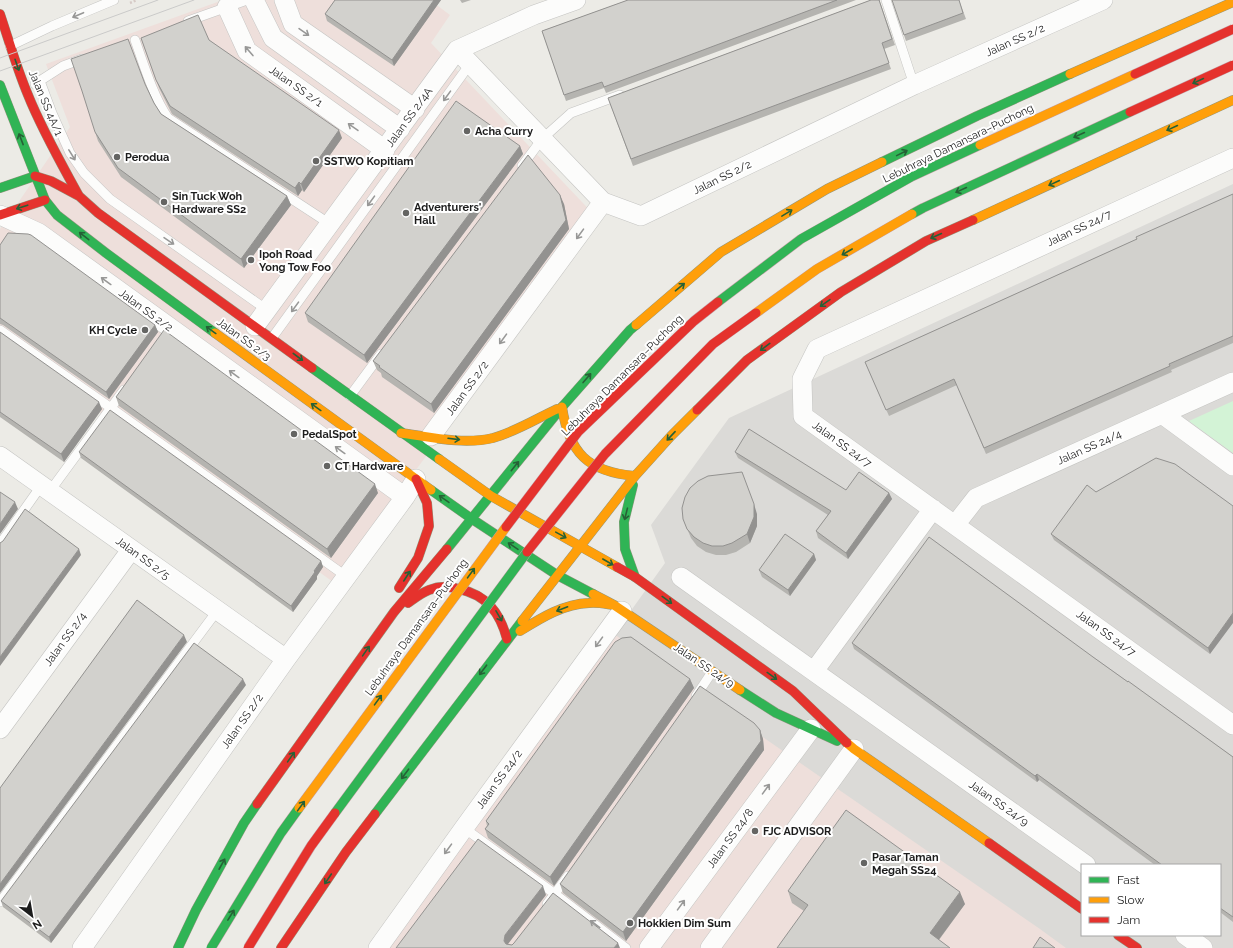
<svg xmlns="http://www.w3.org/2000/svg" width="1233" height="948" font-family="Raleway,sans-serif">
<style>
.residential{fill:#dbdad7;fill-rule:evenodd}
.commercial{fill:#eedfdb}
.park{fill:#d3f3d6}
.lines{fill:none;stroke-linecap:round;stroke-linejoin:round}
.lane-casing{stroke:#c4c4c2;stroke-width:10}
.street-casing{stroke:#c4c4c2;stroke-width:20}
.fast-casing{stroke:#92967e;stroke-width:10}
.slow-casing{stroke:#92967e;stroke-width:10}
.jam-casing{stroke:#92967e;stroke-width:10}
.path{stroke:#d6cac6;stroke-width:2.5;stroke-dasharray:2 2;stroke-linecap:butt}
.lane{stroke:#fcfcfb;stroke-width:9}
.street{stroke:#fcfcfb;stroke-width:19}
.fast{stroke:#30b455;stroke-width:9}
.slow{stroke:#ff9f0a;stroke-width:9}
.jam{stroke:#e5322d;stroke-width:9}
.tram{stroke:#cacac9;stroke-width:1}
.fast-bridge-casing{stroke:#c29da4;stroke-width:10;stroke-linecap:butt}
.slow-bridge-casing{stroke:#c29da4;stroke-width:10;stroke-linecap:butt}
.jam-bridge-casing{stroke:#c29da4;stroke-width:10;stroke-linecap:butt}
.fast-bridge{stroke:#30b455;stroke-width:9}
.slow-bridge{stroke:#ff9f0a;stroke-width:9}
.jam-bridge{stroke:#e5322d;stroke-width:9}
.wall{fill:#b5b4b0}
.shaded-wall{fill:#939290}
.building{fill:#d2d1cd;stroke:#939290}
.oneway{stroke:#989897}
.oneway2{stroke:#266136}
.poi-dot{fill:#656563;stroke:#fff;stroke-width:1.5}
.labels{text-anchor:middle;stroke-width:4;stroke-linejoin:round;paint-order:stroke}
.street-label{font-size:11px;fill:#1d1d1d;stroke:#fff}
.poi-label{font-size:11px;font-weight:bold;fill:#1d1d1d;stroke:#fff;text-anchor:start}
</style>
<rect width="100%" height="100%" fill="#ecebe6"/>
<path class="residential" d="M1233 184V948H390L665 563 651 525 729 418ZM1082 865H1220V935H1082Z"/>
<path class="commercial" d="M223 0H430L450 15 431 43 600 221 333 582 0 340V229L70 127 46 64Z
M614 634 1040 929 1066 948H390Z"/>
<path class="park" d="M1233 401V453L1189 421Z"/>
<g class="lines">
<g class="lane-casing">
<path id="lane" d="M886 0 914 85
M188 21 247 0
M135 40C144 65 153 96 168 118L330 224
M10 46 52 26 114 0
M40 81 52 113 70 153 84 173 110 199 267 310
M35 84 63 66 82 59
M522 166 542 139 571 113 620 95
M0 330 111 408 347 577
M272 338 470 64
M350 396 381 354
M50 491 124 390
M0 544 41 486
M696 696 712 672
M464 828 555 894 626 948
M0 902 217 611
M547 904 568 876"/>
</g>
<g class="street-casing">
<path id="street" d="M254 0 273 38 400 129
M284 0 293 24 415 109
M227 7 247 51 385 150
M457 50 603 202 641 216 914 85 1103 0
M1233 158 817 349 802 379 803 416 1233 725
M0 215 39 233 405 497
M255 326 457 50 534 15 576 0
M1162 414 1233 466
M431 436 603 202
M0 456 286 659
M955 525 976 498 1233 382
M681 577 1086 865
M814 671 933 509
M0 729 131 550
M1185 935 1203 948
M82 948 286 659 405 497 416 479
M378 948 464 828 622 611
M649 948 811 729
M710 948 854 749"/>
</g>
<g class="fast-casing">
<path id="fast" d="M0 85 45 200 57 215 106 253 215 333
M882 162 977 116 1070 74
M0 188 35 176
M312 368 439 459
M633 485 624 522 625 549 635 577
M431 490 472 519 557 575 593 594
M447 549 562 407 630 330 636 325
M740 690 776 713 837 741
M375 814 522 621
M178 948 196 910 244 823 257 804"/>
</g>
<g class="slow-casing">
<path id="slow" d="M1070 74 1233 2
M973 220 1233 100
M636 325 721 252 827 189 882 162
M215 333 431 490
M562 407C569 453 588 472 635 476
M401 433C430 437 463 445 493 438 515 432 536 419 557 409
M439 459 491 496 617 567
M593 594 614 605 740 690
M522 621 635 476 671 436 697 410
M520 631C541 618 563 604 589 603 597 602 606 604 614 605
M847 743 854 749 989 843"/>
</g>
<g class="jam-casing">
<path id="jam" d="M0 14C9 41 17 69 28 95 42 130 61 163 79 196
M35 176 51 181 79 196 98 213 312 368
M0 215 45 200
M697 410 747 360 841 292 926 241 973 220
M617 567 635 577 793 691 847 743
M399 588 418 558 429 526 427 503 416 479
M408 603C415 598 421 593 429 590 439 586 449 586 459 589 487 595 500 613 507 639
M257 804 394 612 447 549
M989 843 1082 909
M1118 935 1137 948
M281 948 346 852 375 814"/>
</g>
<path class="path" d="M130 3 137 0"/>
<use href="#lane" class="lane"/>
<use href="#street" class="street"/>
<use href="#fast" class="fast"/>
<use href="#slow" class="slow"/>
<use href="#jam" class="jam"/>
<path class="tram" d="M0 58 158 0
M0 71 194 0"/>
<g class="fast-bridge-casing">
<path id="fast-bridge" d="M912 214 923 208 1130 112
M718 302 801 239 911 177 980 145
M335 813 527 552
M211 948 281 833 299 808"/>
</g>
<g class="slow-bridge-casing">
<path id="slow-bridge" d="M980 145 1135 74
M756 313 817 269 912 214
M299 808 506 527"/>
</g>
<g class="jam-bridge-casing">
<path id="jam-bridge" d="M1135 74 1233 29
M1130 112 1233 65
M506 527 578 432 694 321 718 302
M527 552 605 454 713 344 756 313
M248 948 311 846 335 813"/>
</g>
<use href="#fast-bridge" class="fast-bridge"/>
<use href="#slow-bridge" class="slow-bridge"/>
<use href="#jam-bridge" class="jam-bridge"/>
</g>
<path class="wall" d="M335 0H441L394 66 327 21 325 14Z
M460 0H471L462 3Z
M628 0H856L606 93 604 88 566 101 542 31Z
M871 0H880V2L895 45 884 49 891 69 633 166 608 98Z
M959 0 966 19 906 41 904 35Z
M141 38 209 40 342 138 304 192 302 190 298 196 172 114 159 88Z
M145 84 154 103 161 114 287 196 291 205 244 268 121 177 98 141 95 132Z
M520 146 523 154 367 363 308 322 305 313Z
M1233 194V343L1171 370 1172 372 986 454 957 385 889 416 865 362 1137 239Z
M564 204 569 229 434 413 382 377 381 373 377 370 373 361Z
M0 245 155 325 158 332 109 399 3 325 0 324Z
M0 332 102 409 64 462 0 417Z
M116 397 378 493 331 558 119 406Z
M79 452 321 561 323 567 317 576V579L293 612 81 458Z
M735 452 846 490 889 493 892 499 848 559 818 538 816 531 828 515 738 458Z
M1096 492 1233 506 1210 654 1054 540 1051 534Z
M757 514V526L750 543 736 552 726 555H716L706 552 697 546 691 538 683 519Z
M814 554 816 560 790 596 762 577 759 570Z
M852 643 1093 657 1233 757V922L1220 912V865H1155L1039 780 1037 782 854 649Z
M690 679 694 688 554 886 488 838 485 829 487 826 486 821Z
M246 685 51 943 3 907 1 901Z
M760 730 763 739 764 750 626 941 563 893 560 884Z
M788 891 965 904 939 940 804 911 792 903Z"/>
<path class="shaded-wall" d="M434 0H441L394 66 392 60Z
M339 130 342 138 304 192 301 184Z
M520 146 523 154 367 363 364 355Z
M299 182 302 190 298 196 295 188Z
M560 195 564 204 569 229 434 413 431 404Z
M287 196 291 205 244 268 241 259Z
M155 325 158 332 109 399 106 392Z
M99 402 102 409 64 462 61 454Z
M375 484 378 493 331 558 327 549Z
M889 493 892 499 848 559 846 553Z
M15 502 18 509 0 534V524Z
M754 504 757 514V526L750 543 747 534Z
M79 549 81 555 0 666V657Z
M814 554 816 560 790 596 788 590Z
M321 561 323 567 317 576V579L293 612 291 606Z
M1233 613V623L1210 654 1208 648Z
M184 635 187 642 0 893V884Z
M243 679 246 685 51 943 49 937Z
M690 679 694 688 554 886 550 877Z
M760 730 763 739 764 750 626 941 623 932Z
M1037 774 1039 780 1037 782 1035 776Z
M543 886 546 895 508 944V948L504 941 505 935Z
M960 892 965 904 934 946 930 933Z
M618 943 620 948H614Z"/>
<path class="building" d="M335 0H434L392 60 325 14Z
M628 0H837L604 87 602 82 564 95 542 31Z
M871 0H879L892 39 882 43 889 63 631 159 608 98Z
M892 0H959L963 13 904 35Z
M198 15 209 40 339 130 301 184 299 182 295 188 170 106 156 80 141 38Z
M128 39 145 84 154 103 161 114 287 196 241 259 118 168 95 132 82 91 71 59Z
M456 101 520 146 364 355 305 313Z
M528 155 560 195 566 220 431 404 379 367 380 366 373 361Z
M1233 194V336L1169 364 1170 366 984 448 954 379 886 410 865 362 1137 239 1136 237Z
M8 233 28 234 31 235 155 325 106 392 0 318V245Z
M164 330 375 484 327 549 116 397Z
M0 332 99 402 61 454 0 412Z
M110 410 321 561 314 571 315 572 291 606 79 452Z
M749 429 846 490 859 472 889 493 846 553 816 531 831 511 735 452Z
M1156 458 1175 464 1233 506V613L1208 648 1051 534 1087 485 1096 492Z
M742 472 754 504V517L747 534 732 543 723 546H712L703 543 694 537 687 529 683 519 682 508 685 497 690 488 698 481 708 476Z
M0 492 15 502 0 524Z
M25 509 79 549 0 657V543L3 541Z
M785 534 814 554 788 590 759 570Z
M929 537 1093 657 1128 682V681L1233 757V917L1220 908V865H1162L1037 774 1035 776 852 643Z
M137 600 184 635 0 884V788Z
M631 637 690 679 550 877 485 829 489 824 486 821 615 642 622 638Z
M194 643 243 679 49 937 1 901Z
M700 686 754 723 760 730 761 741 623 932 560 884Z
M846 810 960 892 930 933 950 948H777L808 905 788 891Z
M478 839 543 886 505 935 504 941 506 944 512 945 514 943 553 893 618 943 614 948H396Z
M1040 937 1055 948H1033Z"/>
<defs><path id="oneway-shaft" d="M-6 0H5M1.5-3L5.5 0L1.5 3" fill="none" stroke-width="1.6" stroke-linecap="round" stroke-linejoin="round"/></defs>
<g class="oneway">
<use href="#oneway-shaft" transform="translate(78 15) rotate(157)"/>
<use href="#oneway-shaft" transform="translate(304 32) rotate(35)"/>
<use href="#oneway-shaft" transform="translate(249 51) rotate(-131)"/>
<use href="#oneway-shaft" transform="translate(447 96) rotate(126)"/>
<use href="#oneway-shaft" transform="translate(353 127) rotate(-145)"/>
<use href="#oneway-shaft" transform="translate(72 155) rotate(58)"/>
<use href="#oneway-shaft" transform="translate(371 201) rotate(126)"/>
<use href="#oneway-shaft" transform="translate(580 234) rotate(126)"/>
<use href="#oneway-shaft" transform="translate(169 241) rotate(34)"/>
<use href="#oneway-shaft" transform="translate(106 281) rotate(-144)"/>
<use href="#oneway-shaft" transform="translate(295 307) rotate(126)"/>
<use href="#oneway-shaft" transform="translate(503 339) rotate(126)"/>
<use href="#oneway-shaft" transform="translate(234 374) rotate(-144)"/>
<use href="#oneway-shaft" transform="translate(340 450) rotate(-144)"/>
<use href="#oneway-shaft" transform="translate(599 642) rotate(126)"/>
<use href="#oneway-shaft" transform="translate(766 789) rotate(-54)"/>
<use href="#oneway-shaft" transform="translate(448 849) rotate(126)"/>
<use href="#oneway-shaft" transform="translate(681 905) rotate(-54)"/>
<use href="#oneway-shaft" transform="translate(595 924) rotate(-143)"/>
</g>
<g class="oneway2">
<use href="#oneway-shaft" transform="translate(17 65) rotate(71)"/>
<use href="#oneway-shaft" transform="translate(1198 81) rotate(155)"/>
<use href="#oneway-shaft" transform="translate(1172 128) rotate(155)"/>
<use href="#oneway-shaft" transform="translate(1079 135) rotate(155)"/>
<use href="#oneway-shaft" transform="translate(21 139) rotate(-111)"/>
<use href="#oneway-shaft" transform="translate(902 153) rotate(-26)"/>
<use href="#oneway-shaft" transform="translate(1054 183) rotate(155)"/>
<use href="#oneway-shaft" transform="translate(961 190) rotate(155)"/>
<use href="#oneway-shaft" transform="translate(22 207) rotate(162)"/>
<use href="#oneway-shaft" transform="translate(787 213) rotate(-31)"/>
<use href="#oneway-shaft" transform="translate(84 236) rotate(-142)"/>
<use href="#oneway-shaft" transform="translate(936 236) rotate(156)"/>
<use href="#oneway-shaft" transform="translate(847 252) rotate(150)"/>
<use href="#oneway-shaft" transform="translate(680 287) rotate(-40)"/>
<use href="#oneway-shaft" transform="translate(825 303) rotate(145)"/>
<use href="#oneway-shaft" transform="translate(211 330) rotate(-144)"/>
<use href="#oneway-shaft" transform="translate(765 347) rotate(143)"/>
<use href="#oneway-shaft" transform="translate(298 357) rotate(37)"/>
<use href="#oneway-shaft" transform="translate(587 378) rotate(-49)"/>
<use href="#oneway-shaft" transform="translate(316 407) rotate(-144)"/>
<use href="#oneway-shaft" transform="translate(671 436) rotate(133)"/>
<use href="#oneway-shaft" transform="translate(454 439) rotate(7)"/>
<use href="#oneway-shaft" transform="translate(515 466) rotate(-51)"/>
<use href="#oneway-shaft" transform="translate(444 499) rotate(-145)"/>
<use href="#oneway-shaft" transform="translate(626 514) rotate(104)"/>
<use href="#oneway-shaft" transform="translate(561 535) rotate(29)"/>
<use href="#oneway-shaft" transform="translate(513 546) rotate(-146)"/>
<use href="#oneway-shaft" transform="translate(608 562) rotate(30)"/>
<use href="#oneway-shaft" transform="translate(471 573) rotate(-54)"/>
<use href="#oneway-shaft" transform="translate(407 576) rotate(-57)"/>
<use href="#oneway-shaft" transform="translate(667 600) rotate(36)"/>
<use href="#oneway-shaft" transform="translate(562 609) rotate(159)"/>
<use href="#oneway-shaft" transform="translate(499 616) rotate(60)"/>
<use href="#oneway-shaft" transform="translate(366 651) rotate(-55)"/>
<use href="#oneway-shaft" transform="translate(483 670) rotate(127)"/>
<use href="#oneway-shaft" transform="translate(772 676) rotate(36)"/>
<use href="#oneway-shaft" transform="translate(378 700) rotate(-54)"/>
<use href="#oneway-shaft" transform="translate(291 757) rotate(-55)"/>
<use href="#oneway-shaft" transform="translate(405 774) rotate(127)"/>
<use href="#oneway-shaft" transform="translate(301 806) rotate(-54)"/>
<use href="#oneway-shaft" transform="translate(222 864) rotate(-61)"/>
<use href="#oneway-shaft" transform="translate(328 879) rotate(124)"/>
<use href="#oneway-shaft" transform="translate(231 915) rotate(-58)"/>
</g>
<g class="poi-dot">
<circle cx="467" cy="131" r="4"/>
<circle cx="117" cy="157" r="4"/>
<circle cx="316" cy="161" r="4"/>
<circle cx="164" cy="202" r="4"/>
<circle cx="406" cy="213" r="4"/>
<circle cx="251" cy="260" r="4"/>
<circle cx="145" cy="330" r="4"/>
<circle cx="294" cy="434" r="4"/>
<circle cx="327" cy="466" r="4"/>
<circle cx="755" cy="831" r="4"/>
<circle cx="864" cy="863" r="4"/>
<circle cx="630" cy="923" r="4"/>
</g>
<g class="labels">
<g class="street-label">
<text transform="translate(1015 40) rotate(-24)" y="4">Jalan SS 2/2</text>
<text transform="translate(296 86) rotate(35)" y="4">Jalan SS 2/1</text>
<text transform="translate(46 103) rotate(67)" y="4">Jalan SS 4A/1</text>
<text transform="translate(409 117) rotate(-54)" y="4">Jalan SS 2/4A</text>
<text transform="translate(958 143) rotate(-26)" y="4">Lebuhraya Damansara–Puchong</text>
<text transform="translate(722 177) rotate(-26)" y="4">Jalan SS 2/2</text>
<text transform="translate(1079 228) rotate(-25)" y="4">Jalan SS 24/7</text>
<text transform="translate(146 310) rotate(36)" y="4">Jalan SS 2/2</text>
<text transform="translate(244 339) rotate(36)" y="4">Jalan SS 2/3</text>
<text transform="translate(622 375) rotate(-45)" y="4">Lebuhraya Damansara–Puchong</text>
<text transform="translate(467 388) rotate(-54)" y="4">Jalan SS 2/2</text>
<text transform="translate(842 444) rotate(36)" y="4">Jalan SS 24/7</text>
<text transform="translate(1089 447) rotate(-24)" y="4">Jalan SS 24/4</text>
<text transform="translate(143 558) rotate(36)" y="4">Jalan SS 2/5</text>
<text transform="translate(416 627) rotate(-54)" y="4">Lebuhraya Damansara–Puchong</text>
<text transform="translate(1106 633) rotate(36)" y="4">Jalan SS 24/7</text>
<text transform="translate(65 639) rotate(-54)" y="4">Jalan SS 2/4</text>
<text transform="translate(704 665) rotate(34)" y="4">Jalan SS 24/9</text>
<text transform="translate(242 721) rotate(-55)" y="4">Jalan SS 2/2</text>
<text transform="translate(499 779) rotate(-54)" y="4">Jalan SS 24/2</text>
<text transform="translate(999 803) rotate(35)" y="4">Jalan SS 24/9</text>
<text transform="translate(730 838) rotate(-54)" y="4">Jalan SS 24/8</text>
</g>
<g class="poi-label">
<text x="475" y="135">Acha Curry</text>
<text x="125" y="161">Perodua</text>
<text x="324" y="165">SSTWO Kopitiam</text>
<text x="172" y="200">Sin Tuck Woh<tspan x="172" dy="13">Hardware SS2</tspan></text>
<text x="414" y="211">Adventurers'<tspan x="414" dy="13">Hall</tspan></text>
<text x="259" y="258">Ipoh Road<tspan x="259" dy="13">Yong Tow Foo</tspan></text>
<text x="137" y="334" text-anchor="end">KH Cycle</text>
<text x="302" y="438">PedalSpot</text>
<text x="335" y="470">CT Hardware</text>
<text x="763" y="835">FJC ADVISOR</text>
<text x="872" y="861">Pasar Taman<tspan x="872" dy="13">Megah SS24</tspan></text>
<text x="638" y="927">Hokkien Dim Sum</text>
</g>
</g>
<rect x="1081" y="864" width="140" height="72" fill="#ffffff" stroke="#a5a5a5"/>
<rect x="1089" y="877" width="20" height="6" fill="#30b455" stroke="#a5a5a5"/>
<text x="1117" y="884" font-size="12" fill="#1d1d1d">Fast</text>
<rect x="1089" y="897" width="20" height="6" fill="#ff9f0a" stroke="#a5a5a5"/>
<text x="1117" y="904" font-size="12" fill="#1d1d1d">Slow</text>
<rect x="1089" y="917" width="20" height="6" fill="#e5322d" stroke="#a5a5a5"/>
<text x="1117" y="924" font-size="12" fill="#1d1d1d">Jam</text>
<g transform="translate(32 916) rotate(149)" stroke="#ffffff" stroke-width="3" paint-order="stroke">
<path d="M0-3L7 15L0 10L-7 15Z" fill="#1d1d1d"/>
<text y="-6" font-size="11" font-weight="bold" text-anchor="middle" fill="#1d1d1d">N</text>
</g>
</svg>
